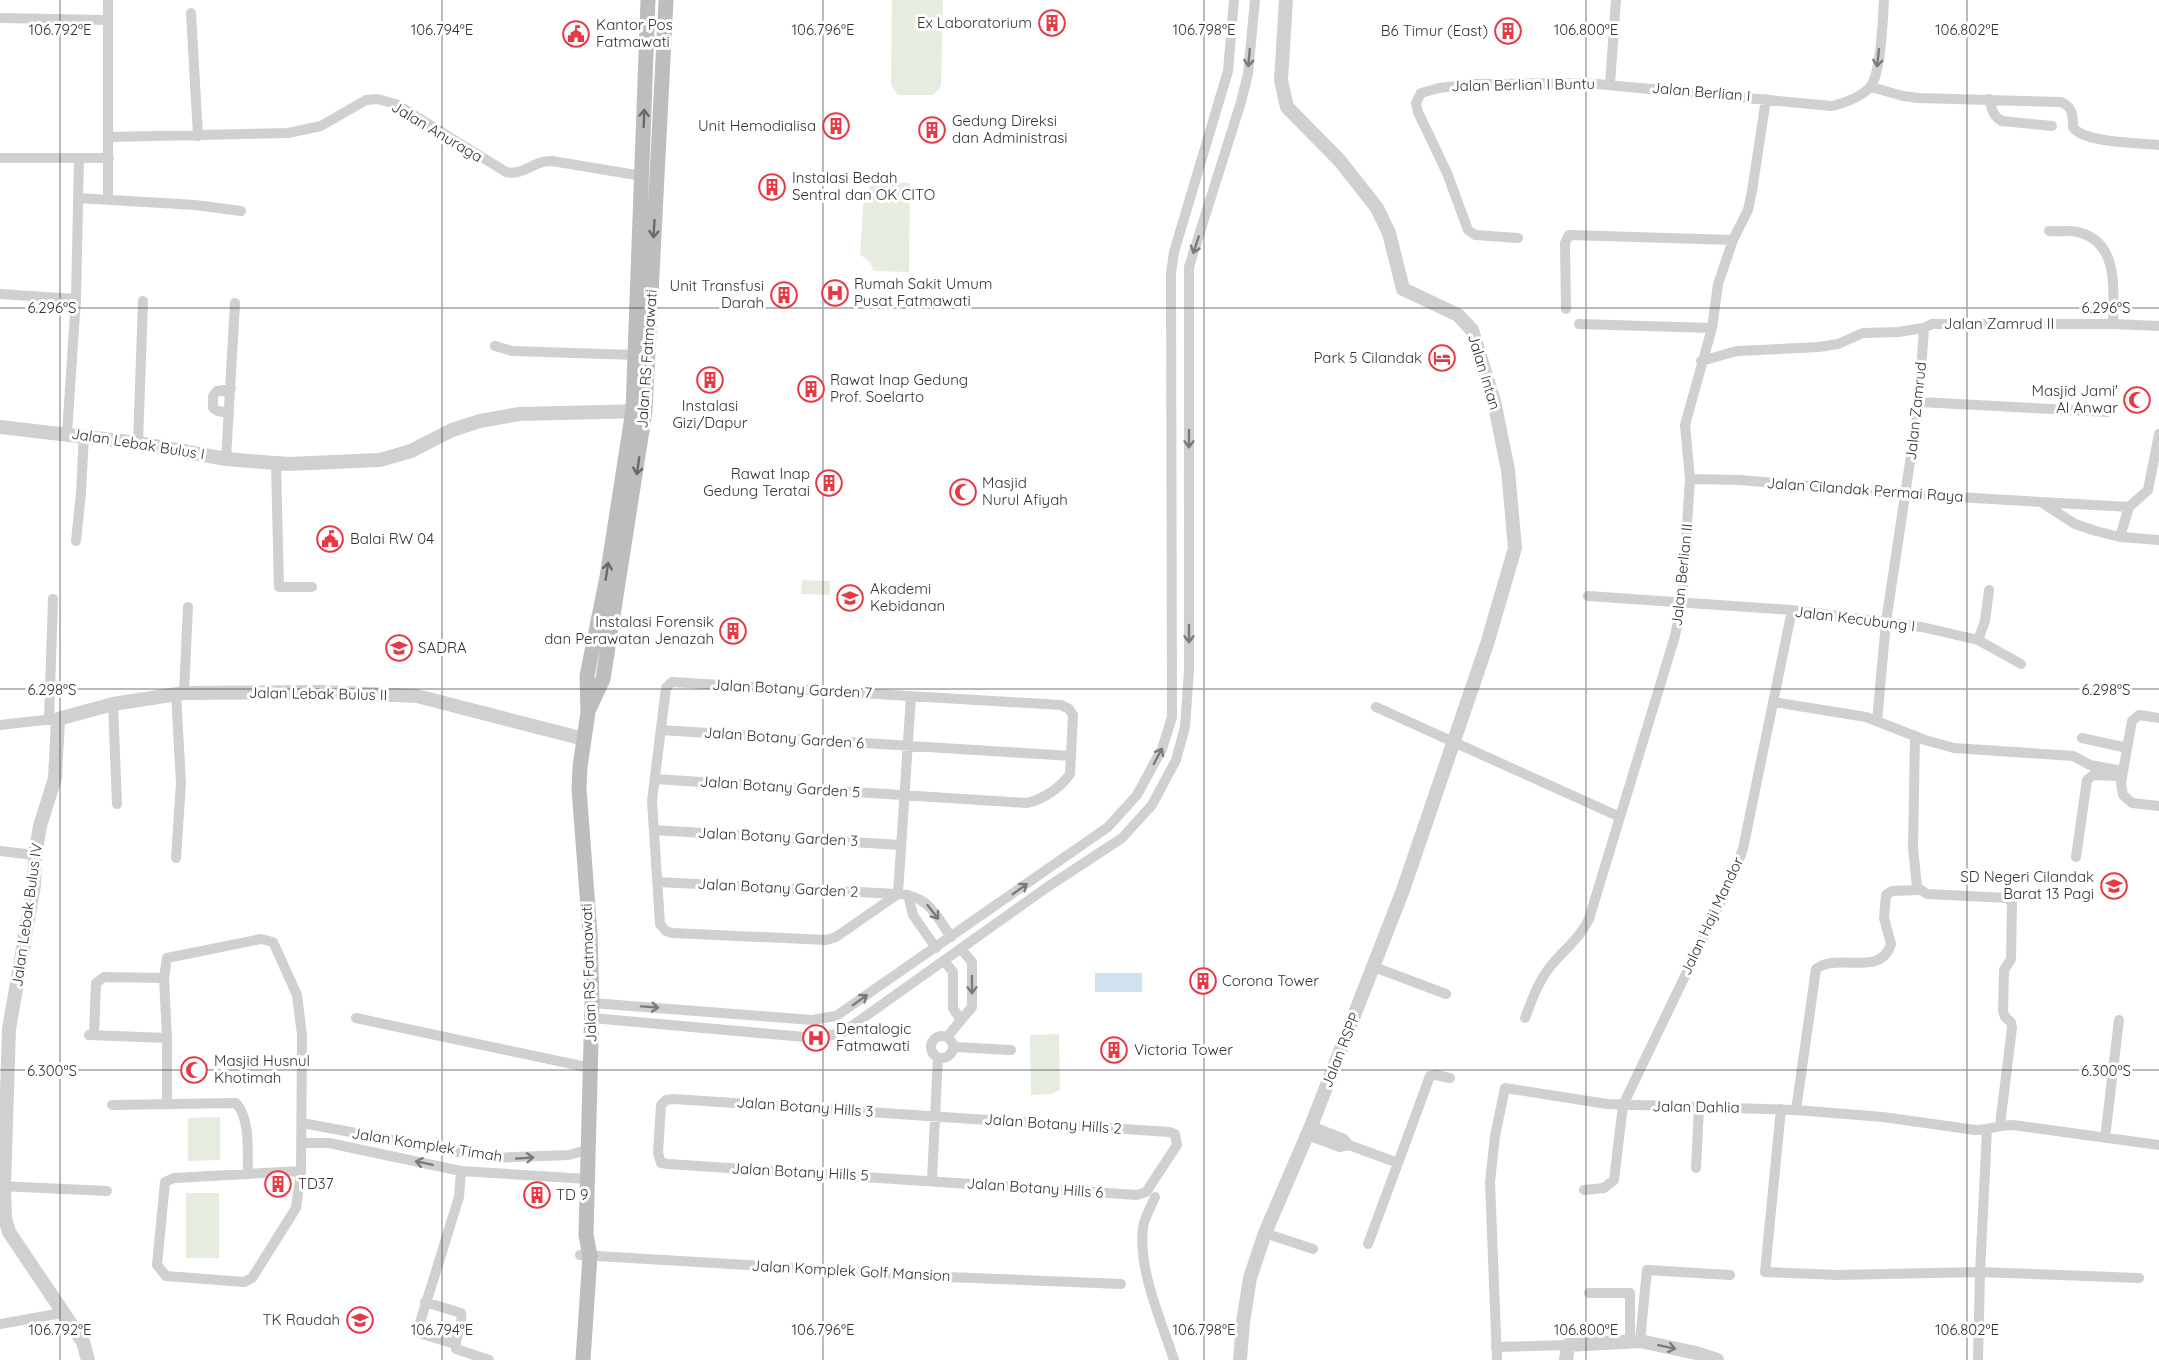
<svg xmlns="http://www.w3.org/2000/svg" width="2159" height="1360" font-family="Quicksand,sans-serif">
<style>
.green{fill:#e6ecdf}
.water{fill:#cfe2ee}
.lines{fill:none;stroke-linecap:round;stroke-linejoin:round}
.minor{stroke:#d0d0d0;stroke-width:10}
.tertiary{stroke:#d0d0d0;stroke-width:14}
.secondary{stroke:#bdbdbd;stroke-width:15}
.oneway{stroke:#7a7a7a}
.oneway2{stroke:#6a6a6a}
.ticks{fill:none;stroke:#333;stroke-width:1.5;stroke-opacity:0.45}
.labels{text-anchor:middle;stroke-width:6;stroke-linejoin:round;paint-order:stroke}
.poi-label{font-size:15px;fill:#333;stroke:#fff;text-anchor:start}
.street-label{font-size:15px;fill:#333;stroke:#fff}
.ticks-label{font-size:15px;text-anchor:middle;fill:#333;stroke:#fff;stroke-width:6;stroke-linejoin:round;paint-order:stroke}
</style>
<rect width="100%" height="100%" fill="#fff"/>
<path class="green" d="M892 0H943L941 86 933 95H898L891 85Z
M875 182 910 183 909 272 874 271C871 263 868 259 860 255L864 193Z
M802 580 830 581V595L801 594Z
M1059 1034 1060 1090 1052 1094 1031 1095 1030 1035Z
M220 1117V1160L188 1161V1118Z
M186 1193H219V1258H186Z"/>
<path class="water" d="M1095 973H1142V992H1095Z"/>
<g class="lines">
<path class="minor" d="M108 0V199
M191 13 198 136
M0 18 108 20
M1610 84 1616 0
M1871 87 1903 96 1919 98 2061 102C2073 107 2073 115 2073 127 2083 143 2140 143 2159 145
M1989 99C1992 108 1992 116 2002 121L2052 126
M109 137 288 133 321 126 366 100 377 99 396 104 506 172C524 176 534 160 552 161L642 176
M0 158H109
M78 198 195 205 241 211
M2049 231C2058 232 2068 230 2077 232 2120 241 2113 291 2113 324
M1518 238 1475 235 1468 230 1447 173 1418 112 1416 103 1421 93 1439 88 1474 84 1586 83 1832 106C1844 103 1861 97 1870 87 1881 76 1883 17 1884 0
M0 294 76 299
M1566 309 1565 243 1569 235 1733 240
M1579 324 1712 328
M495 346 512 351 635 355
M1701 361 1737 351 1819 347 1838 344 1863 333 1898 332 1924 328 1932 324H2113L2159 326
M1919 402 2107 412
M229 413 218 411 213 408V396L217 391 231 389
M67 433 76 299 79 158
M138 443 143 301
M226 459 235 303
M276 464 279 587H312
M1690 479 1740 480 1906 494 2041 502 2075 524 2096 531 2120 537 2159 540
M2041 502 2129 507
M2120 537 2129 507 2148 490 2159 434
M76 541 81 493 84 435
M1588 596 1792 610 1922 627 1978 640 2021 664
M1978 640 1985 621 1989 590
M184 693 188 607
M176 694 181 783 176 858
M911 696 898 894C928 895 936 915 951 937
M1773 702 1866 717 1925 740 1954 748 2073 756 2090 765 2123 771
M113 704 117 804
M1376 707 1620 817
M2159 718 2139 715 2132 721 2121 783 2123 795 2132 803 2159 806
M49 720 53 599
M1877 721 1886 622 1919 402 1924 328
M0 725 53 719
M661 730 1071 756
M1915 736 1913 848 1917 887 1927 894 2007 898 2012 902 2011 959 2004 970 2003 1011 2005 1017 2011 1022 2012 1028 2000 1125
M2082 738 2127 748
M655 779 1027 803C1044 799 1060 788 1070 774L1073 715 1069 709 1061 705 672 682 666 688 652 801 660 924 666 931 672 933 826 940 836 937 898 894
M654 830 901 845
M0 851 35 855
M2076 857 2087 780 2093 775 2118 776
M658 882 898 894
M908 895 913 915 936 948
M944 961 953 972V1008L960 1019
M1374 967 1446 994
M592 1003 812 1020 836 1016 1108 827 1137 795 1162 749 1172 717 1171 273 1174 252 1228 71 1234 0
M356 1018 591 1068
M592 1018 816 1038 842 1033 1046 888 1122 838 1152 805 1176 760 1185 727 1189 671V267L1241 102 1248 74 1255 0
M1525 1018C1532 1000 1538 982 1550 967 1565 948 1578 941 1589 919L1675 636 1682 602 1690 479 1685 425 1712 328 1718 284 1733 240 1748 210 1752 191 1766 99
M89 1035 167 1038
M94 1035 96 983 104 977 164 978
M931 1047a11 11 0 1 1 22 0a11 11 0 1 1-22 0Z
M947 1037 972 1007V962L961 949
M954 1047 1011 1050
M674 1099 1169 1132 1175 1134 1177 1145 1146 1192 1137 1195 668 1164 661 1163 658 1153 661 1105 666 1100Z
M112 1105 236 1103C251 1120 247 1152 248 1173
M167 1105V1038L164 978 167 958 261 939 273 942 297 995 302 1035 301 1171 296 1208 252 1278 244 1282 166 1276 157 1265 165 1182 174 1178 301 1171
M1781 1109 1765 1272 1837 1275 1980 1272 2139 1278
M1796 1110 1816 969C1837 952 1881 978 1891 944L1884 918 1886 895 1892 891 1918 890
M302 1123 491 1158 569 1155 587 1150
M1311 1126 1344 1139 1349 1145 1398 1163 1368 1244
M1307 1135 1340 1147 1349 1145
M2105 1138 2119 1020
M302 1143H329L461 1171 587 1179
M1398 1163 1430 1076 1436 1075 1450 1078
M1696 1168 1699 1108
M932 1180 938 1057
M0 1186 107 1191
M1584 1190 1604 1188 1614 1180 1623 1105 1733 876 1743 849 1792 610
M1155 1197C1151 1207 1144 1218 1143 1228 1138 1270 1161 1320 1174 1360
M1265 1233 1313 1249
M580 1255 947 1277 1121 1284
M1589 1293H1630V1341
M425 1302 461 1313C464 1325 454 1336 456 1349L489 1360
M0 1324 62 1313
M1640 1341 1647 1270 1730 1275
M455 1344 419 1333 418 1329 459 1197 461 1171
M1496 1347 1568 1345
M1497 1360 1490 1182 1495 1136 1505 1088 1607 1104 1796 1110 1883 1117 1975 1130C1989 1130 2000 1125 2013 1125L2159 1145
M1978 1360 1980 1272 1987 1130"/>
<path class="tertiary" d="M0 427 138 443 226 459 288 464 380 460 411 451 452 430 480 421 519 414 644 411
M88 1360 83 1342 9 1232 5 1218 4 1186 9 1029 34 885 35 855 40 826 55 778 58 719 113 704 184 693 322 692 417 696 584 739
M1240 1360 1243 1322 1250 1278 1265 1233 1311 1126 1403 890 1487 644 1515 548 1508 470 1494 401 1472 330 1458 315 1403 289 1389 233 1377 208 1340 161 1287 107 1281 80 1286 0
M1566 1360 1568 1345 1640 1341 1696 1353 1717 1360"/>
<path class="secondary" d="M589 709 603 679 645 411 666 0
M583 1360 590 1256 586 1235 592 1003 590 934 579 789 580 767 588 712 587 676 607 577 633 410 648 0"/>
</g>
<defs><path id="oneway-shaft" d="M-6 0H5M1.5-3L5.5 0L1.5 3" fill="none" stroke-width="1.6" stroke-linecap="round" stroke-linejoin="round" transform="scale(1.5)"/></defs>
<g class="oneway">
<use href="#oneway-shaft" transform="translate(1249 58) rotate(95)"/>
<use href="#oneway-shaft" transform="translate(1878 58) rotate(96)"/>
<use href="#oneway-shaft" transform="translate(1196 245) rotate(108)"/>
<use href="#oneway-shaft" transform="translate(1189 439) rotate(90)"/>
<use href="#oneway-shaft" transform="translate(1189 634) rotate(90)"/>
<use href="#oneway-shaft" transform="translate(1158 756) rotate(-62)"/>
<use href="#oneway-shaft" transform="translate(1020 889) rotate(-35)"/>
<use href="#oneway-shaft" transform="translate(933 912) rotate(52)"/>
<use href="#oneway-shaft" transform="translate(972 985) rotate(89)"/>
<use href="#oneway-shaft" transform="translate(860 1000) rotate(-35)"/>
<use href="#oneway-shaft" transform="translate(650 1007) rotate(4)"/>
<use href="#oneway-shaft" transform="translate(525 1158) rotate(-4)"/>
<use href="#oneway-shaft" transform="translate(424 1163) rotate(-168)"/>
<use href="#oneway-shaft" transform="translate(1667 1347) rotate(12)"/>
</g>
<g class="oneway2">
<use href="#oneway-shaft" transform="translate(644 118) rotate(-88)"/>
<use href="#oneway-shaft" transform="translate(654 229) rotate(93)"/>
<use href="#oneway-shaft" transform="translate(638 466) rotate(98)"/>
<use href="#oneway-shaft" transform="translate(607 571) rotate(-81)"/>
</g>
<path class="ticks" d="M60 0V1360M442 0V1360M823 0V1360M1204 0V1360M1586 0V1360M1967 0V1360M0 308H2159M0 689H2159M0 1070H2159"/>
<defs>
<g id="building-ring" transform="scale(1.35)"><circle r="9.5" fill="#fff" stroke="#e63946" stroke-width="1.5"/><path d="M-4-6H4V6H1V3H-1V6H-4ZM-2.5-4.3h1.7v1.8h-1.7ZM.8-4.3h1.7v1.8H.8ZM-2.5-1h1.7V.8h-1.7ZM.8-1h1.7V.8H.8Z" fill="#e63946"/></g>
<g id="civic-ring" transform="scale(1.35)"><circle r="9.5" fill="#fff" stroke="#e63946" stroke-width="1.5"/><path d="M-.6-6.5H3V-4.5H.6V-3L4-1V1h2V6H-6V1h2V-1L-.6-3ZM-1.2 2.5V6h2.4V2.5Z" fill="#e63946"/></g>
<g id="hospital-ring" transform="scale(1.35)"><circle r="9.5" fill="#fff" stroke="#e63946" stroke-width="1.5"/><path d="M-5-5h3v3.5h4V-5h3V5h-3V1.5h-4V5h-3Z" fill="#e63946"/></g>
<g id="hotel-ring" transform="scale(1.35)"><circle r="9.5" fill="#fff" stroke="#e63946" stroke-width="1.5"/><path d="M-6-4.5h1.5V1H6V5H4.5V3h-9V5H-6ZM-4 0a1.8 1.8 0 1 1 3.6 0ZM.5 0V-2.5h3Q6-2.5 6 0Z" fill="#e63946"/></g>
<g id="mosque-ring" transform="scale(1.35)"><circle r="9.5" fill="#fff" stroke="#e63946" stroke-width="1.5"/><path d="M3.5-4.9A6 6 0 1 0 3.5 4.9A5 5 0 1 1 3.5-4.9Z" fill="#e63946"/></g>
<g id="university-ring" transform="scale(1.35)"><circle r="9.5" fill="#fff" stroke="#e63946" stroke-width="1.5"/><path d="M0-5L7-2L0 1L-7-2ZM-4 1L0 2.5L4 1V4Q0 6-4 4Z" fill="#e63946"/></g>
<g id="school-ring" transform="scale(1.35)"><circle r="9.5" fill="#fff" stroke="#e63946" stroke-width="1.5"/><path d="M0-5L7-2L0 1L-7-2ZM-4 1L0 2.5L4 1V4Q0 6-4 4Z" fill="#e63946"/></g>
</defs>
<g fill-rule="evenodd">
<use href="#building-ring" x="1052" y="23"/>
<use href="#building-ring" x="1508" y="31"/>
<use href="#civic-ring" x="576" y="34"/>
<use href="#building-ring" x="836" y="126"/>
<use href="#building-ring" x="932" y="130"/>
<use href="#building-ring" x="772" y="187"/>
<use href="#hospital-ring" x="835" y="293"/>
<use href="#building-ring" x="784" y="295"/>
<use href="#hotel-ring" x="1442" y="358"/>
<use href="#building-ring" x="710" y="380"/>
<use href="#building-ring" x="811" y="389"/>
<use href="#mosque-ring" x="2137" y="400"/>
<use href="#building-ring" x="829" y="483"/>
<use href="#mosque-ring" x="963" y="492"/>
<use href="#civic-ring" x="330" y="539"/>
<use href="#university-ring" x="850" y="598"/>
<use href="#building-ring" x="733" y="631"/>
<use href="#university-ring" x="399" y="648"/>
<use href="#school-ring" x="2114" y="886"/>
<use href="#building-ring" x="1203" y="981"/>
<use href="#hospital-ring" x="816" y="1038"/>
<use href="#building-ring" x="1114" y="1050"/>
<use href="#mosque-ring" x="194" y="1070"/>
<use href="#building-ring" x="278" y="1184"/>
<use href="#building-ring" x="537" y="1195"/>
<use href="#school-ring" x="360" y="1320"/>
</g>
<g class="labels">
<g class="poi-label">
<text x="1032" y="28" text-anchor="end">Ex Laboratorium</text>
<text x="596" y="30">Kantor Pos<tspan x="596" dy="17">Fatmawati</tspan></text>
<text x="1488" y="36" text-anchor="end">B6 Timur (East)</text>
<text x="952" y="126">Gedung Direksi<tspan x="952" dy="17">dan Administrasi</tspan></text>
<text x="816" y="131" text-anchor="end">Unit Hemodialisa</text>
<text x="792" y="183">Instalasi Bedah<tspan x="792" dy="17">Sentral dan OK CITO</tspan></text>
<text x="854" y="289">Rumah Sakit Umum<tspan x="854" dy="17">Pusat Fatmawati</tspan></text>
<text x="764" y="291" text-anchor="end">Unit Transfusi<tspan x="764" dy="17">Darah</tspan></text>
<text x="1422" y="363" text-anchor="end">Park 5 Cilandak</text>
<text x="830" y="385">Rawat Inap Gedung<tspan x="830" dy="17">Prof. Soelarto</tspan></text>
<text x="2118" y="396" text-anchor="end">Masjid Jami'<tspan x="2118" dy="17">Al Anwar</tspan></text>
<text x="710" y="411" text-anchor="middle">Instalasi<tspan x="710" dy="17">Gizi/Dapur</tspan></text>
<text x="810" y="479" text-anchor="end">Rawat Inap<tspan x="810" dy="17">Gedung Teratai</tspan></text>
<text x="982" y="488">Masjid<tspan x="982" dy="17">Nurul Afiyah</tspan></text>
<text x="350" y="544">Balai RW 04</text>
<text x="870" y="594">Akademi<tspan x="870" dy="17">Kebidanan</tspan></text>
<text x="714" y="627" text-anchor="end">Instalasi Forensik<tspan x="714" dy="17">dan Perawatan Jenazah</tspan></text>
<text x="418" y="653">SADRA</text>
<text x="2094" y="882" text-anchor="end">SD Negeri Cilandak<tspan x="2094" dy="17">Barat 13 Pagi</tspan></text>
<text x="1222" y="986">Corona Tower</text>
<text x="836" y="1034">Dentalogic<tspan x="836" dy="17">Fatmawati</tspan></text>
<text x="1134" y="1055">Victoria Tower</text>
<text x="214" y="1066">Masjid Husnul<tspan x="214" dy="17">Khotimah</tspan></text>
<text x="298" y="1189">TD37</text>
<text x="556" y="1200">TD 9</text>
<text x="340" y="1325" text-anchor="end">TK Raudah</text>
</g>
<g class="street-label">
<text transform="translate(1523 85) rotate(-1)" y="5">Jalan Berlian I Buntu</text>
<text transform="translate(1701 92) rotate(5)" y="5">Jalan Berlian I</text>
<text transform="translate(437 132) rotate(31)" y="5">Jalan Anuraga</text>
<text x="1999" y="329">Jalan Zamrud II</text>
<text transform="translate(647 359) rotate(-86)" y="5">Jalan RS Fatmawati</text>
<text transform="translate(1484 372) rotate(73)" y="5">Jalan Intan</text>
<text transform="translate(1916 411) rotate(-84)" y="5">Jalan Zamrud</text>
<text transform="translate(138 444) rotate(9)" y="5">Jalan Lebak Bulus I</text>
<text transform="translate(1865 490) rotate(4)" y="5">Jalan Cilandak Permai Raya</text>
<text transform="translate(1682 575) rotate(-84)" y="5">Jalan Berlian II</text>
<text transform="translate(1855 619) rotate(7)" y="5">Jalan Kecubung I</text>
<text transform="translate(792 689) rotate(3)" y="5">Jalan Botany Garden 7</text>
<text transform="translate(318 694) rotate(1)" y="5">Jalan Lebak Bulus II</text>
<text transform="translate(784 738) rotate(4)" y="5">Jalan Botany Garden 6</text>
<text transform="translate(780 787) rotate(4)" y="5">Jalan Botany Garden 5</text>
<text transform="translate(778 837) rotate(3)" y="5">Jalan Botany Garden 3</text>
<text transform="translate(778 888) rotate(3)" y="5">Jalan Botany Garden 2</text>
<text transform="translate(27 915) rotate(-82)" y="5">Jalan Lebak Bulus IV</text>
<text transform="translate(1712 916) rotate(-65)" y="5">Jalan Haji Mandor</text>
<text transform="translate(589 973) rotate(-92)" y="5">Jalan RS Fatmawati</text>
<text transform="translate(1341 1050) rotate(-68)" y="5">Jalan RSPP</text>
<text transform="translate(805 1107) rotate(4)" y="5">Jalan Botany Hills 3</text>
<text transform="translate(1696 1107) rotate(1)" y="5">Jalan Dahlia</text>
<text transform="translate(1053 1124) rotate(4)" y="5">Jalan Botany Hills 2</text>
<text transform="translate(427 1145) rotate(9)" y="5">Jalan Komplek Timah</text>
<text transform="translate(800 1172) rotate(3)" y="5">Jalan Botany Hills 5</text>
<text transform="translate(1035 1188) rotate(4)" y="5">Jalan Botany Hills 6</text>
<text transform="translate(851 1271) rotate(3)" y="5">Jalan Komplek Golf Mansion</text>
</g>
</g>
<g class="ticks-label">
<text x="60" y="35">106.792°E</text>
<text x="442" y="35">106.794°E</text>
<text x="823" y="35">106.796°E</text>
<text x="1204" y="35">106.798°E</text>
<text x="1586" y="35">106.800°E</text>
<text x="1967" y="35">106.802°E</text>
<text x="52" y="313">6.296°S</text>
<text x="2106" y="313">6.296°S</text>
<text x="52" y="695">6.298°S</text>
<text x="2106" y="695">6.298°S</text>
<text x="52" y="1076">6.300°S</text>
<text x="2106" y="1076">6.300°S</text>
<text x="60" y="1335">106.792°E</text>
<text x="442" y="1335">106.794°E</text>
<text x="823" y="1335">106.796°E</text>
<text x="1204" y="1335">106.798°E</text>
<text x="1586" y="1335">106.800°E</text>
<text x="1967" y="1335">106.802°E</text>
</g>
</svg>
